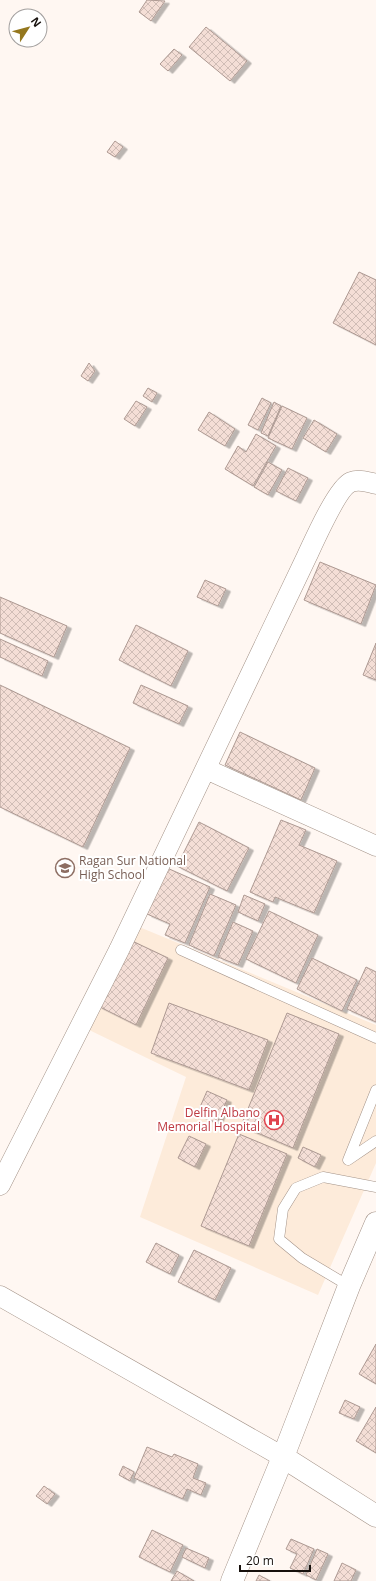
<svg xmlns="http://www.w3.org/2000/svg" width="376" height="1581" font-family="'Open Sans',sans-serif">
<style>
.medical{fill:#fdebda}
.building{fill:url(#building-cross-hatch);stroke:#ad9992;filter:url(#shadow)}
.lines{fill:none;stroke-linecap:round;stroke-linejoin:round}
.service-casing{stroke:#a39287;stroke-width:11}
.minor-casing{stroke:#a39287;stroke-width:21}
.tertiary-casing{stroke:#a39287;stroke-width:23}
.service{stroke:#fff;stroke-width:10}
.minor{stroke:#fff;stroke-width:20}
.tertiary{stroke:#fff;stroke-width:22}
.labels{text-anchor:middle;stroke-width:4;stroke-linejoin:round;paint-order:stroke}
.education-label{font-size:12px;fill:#785e54;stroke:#fff;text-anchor:start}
.health-label{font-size:12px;fill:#be3a42;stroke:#fff;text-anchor:end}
</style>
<defs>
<pattern id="building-cross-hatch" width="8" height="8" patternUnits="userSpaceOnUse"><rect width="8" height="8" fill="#f4ded6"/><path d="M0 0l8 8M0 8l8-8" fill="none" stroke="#d0bdb6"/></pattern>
<filter id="shadow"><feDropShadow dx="4.5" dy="2.5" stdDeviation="0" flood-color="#0004"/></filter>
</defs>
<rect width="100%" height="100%" fill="#fff7f2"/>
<path class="medical" d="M132 924 376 1025V1163L318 1295 140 1217 186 1077 83 1027Z"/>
<path class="building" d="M147 0 165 1 151 21 139 12Z
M206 27 247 61 230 81 189 47Z
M174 49 182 55 168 71 160 64Z
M115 141 123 147 115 157 107 152Z
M359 272 376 280V345L333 323Z
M89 363 95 371 88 381 81 376Z
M148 388 157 393 152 402 143 396Z
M262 398 271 403 258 430 248 425Z
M136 401 147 407 135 426 124 419Z
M274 402 281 406 268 436 261 433Z
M282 406 307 418 292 449 268 438Z
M209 412 235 429 225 446 198 430Z
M314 420 337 434 326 452 303 438Z
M256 434 276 446 253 486 225 469 238 446 246 452Z
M268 462 282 470 268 495 254 487Z
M288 468 308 478 296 501 276 491Z
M320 562 376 585 361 624 304 600Z
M205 580 226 589 218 606 197 597Z
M0 597 67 626 54 657 0 633Z
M136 625 188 651 171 686 119 660Z
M0 639 48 661 42 676 0 657Z
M376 643V680L363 675Z
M0 685 130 748 83 847 0 807Z
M141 685 188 706 179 724 133 703Z
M240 732 315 768 301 800 225 765Z
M281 820 306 830 299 845 337 861 314 913 275 897 273 902 250 892Z
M199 822 249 848 227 891 177 866Z
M167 868 210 887 185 943 165 935 170 924 147 914Z
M210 894 236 905 214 956 189 945Z
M244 895 265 904 258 921 238 912Z
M269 911 318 935 296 983 246 959Z
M233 922 253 931 238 965 218 957Z
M130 940 168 958 136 1025 98 1006Z
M312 958 357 980 342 1011 297 989Z
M366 967 376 972V1022L347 1009Z
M169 1003 268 1040 249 1090 151 1053Z
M287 1013 339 1034 293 1148 241 1126Z
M207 1091 227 1100 217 1123 197 1114Z
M239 1134 287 1154 249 1246 201 1226Z
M189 1136 206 1144 195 1167 178 1158Z
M303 1147 321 1155 315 1167 298 1158Z
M156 1243 179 1255 170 1274 146 1262Z
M194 1250 231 1268 215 1300 178 1282Z
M376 1344V1384L359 1374Z
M345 1400 360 1407 354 1419 339 1413Z
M376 1407V1453L356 1441Z
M147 1447 172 1457 174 1454 198 1464 193 1478 206 1483 201 1495 187 1489 183 1499 134 1478Z
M123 1466 134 1472 130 1481 119 1475Z
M44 1486 55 1494 47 1504 36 1496Z
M152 1530 183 1545 170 1572 139 1557Z
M291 1539 314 1549 303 1574 290 1568 297 1554 286 1549Z
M186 1548 209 1558 205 1568 182 1557Z
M317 1549 328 1554 316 1580 306 1575Z
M342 1563 356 1570 351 1581H334Z
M177 1571 194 1581H171Z
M259 1575 270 1581H256Z"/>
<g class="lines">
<g class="service-casing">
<path id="service" d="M181 950 376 1038
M376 1090 348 1160 376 1141
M349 1286 302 1258 279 1239 283 1209 296 1188 323 1177 376 1187"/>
</g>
<g class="minor-casing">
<path id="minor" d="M206 769 376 846
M0 1185 119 950 307 556C314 541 338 487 351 482 359 479 369 482 376 484
M0 1296 283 1457"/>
</g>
<g class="tertiary-casing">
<path id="tertiary" d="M283 1457 376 1516
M232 1581 283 1457 349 1286 376 1223"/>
</g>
<use href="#service" class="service"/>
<use href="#minor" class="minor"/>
<use href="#tertiary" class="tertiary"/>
</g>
<defs>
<g id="school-ring" transform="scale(1)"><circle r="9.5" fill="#fff" stroke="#8d6e63" stroke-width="1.5"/><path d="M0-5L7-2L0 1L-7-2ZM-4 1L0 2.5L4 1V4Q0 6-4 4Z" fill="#8d6e63"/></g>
<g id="hospital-ring" transform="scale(1)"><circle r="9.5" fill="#fff" stroke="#e0444e" stroke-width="1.5"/><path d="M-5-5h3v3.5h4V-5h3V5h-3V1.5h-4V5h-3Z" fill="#e0444e"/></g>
</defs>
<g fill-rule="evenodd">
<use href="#school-ring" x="65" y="868"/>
<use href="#hospital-ring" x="274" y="1120"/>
</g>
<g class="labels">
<g class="education-label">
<text x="79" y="865">Ragan Sur National<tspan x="79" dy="14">High School</tspan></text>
</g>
<g class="health-label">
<text x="260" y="1117">Delfin Albano<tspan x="260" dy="14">Memorial Hospital</tspan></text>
</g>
</g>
<g transform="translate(28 28) rotate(54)"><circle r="19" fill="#ffffff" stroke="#a29f9e"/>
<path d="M0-3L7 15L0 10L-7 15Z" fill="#94771e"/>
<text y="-6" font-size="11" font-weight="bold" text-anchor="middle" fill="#16100c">N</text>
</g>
<path d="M240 1565v6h70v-6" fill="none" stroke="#16100c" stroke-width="2"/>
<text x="246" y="1565" font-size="12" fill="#16100c" stroke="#ffffff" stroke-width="3" paint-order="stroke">20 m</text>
</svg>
